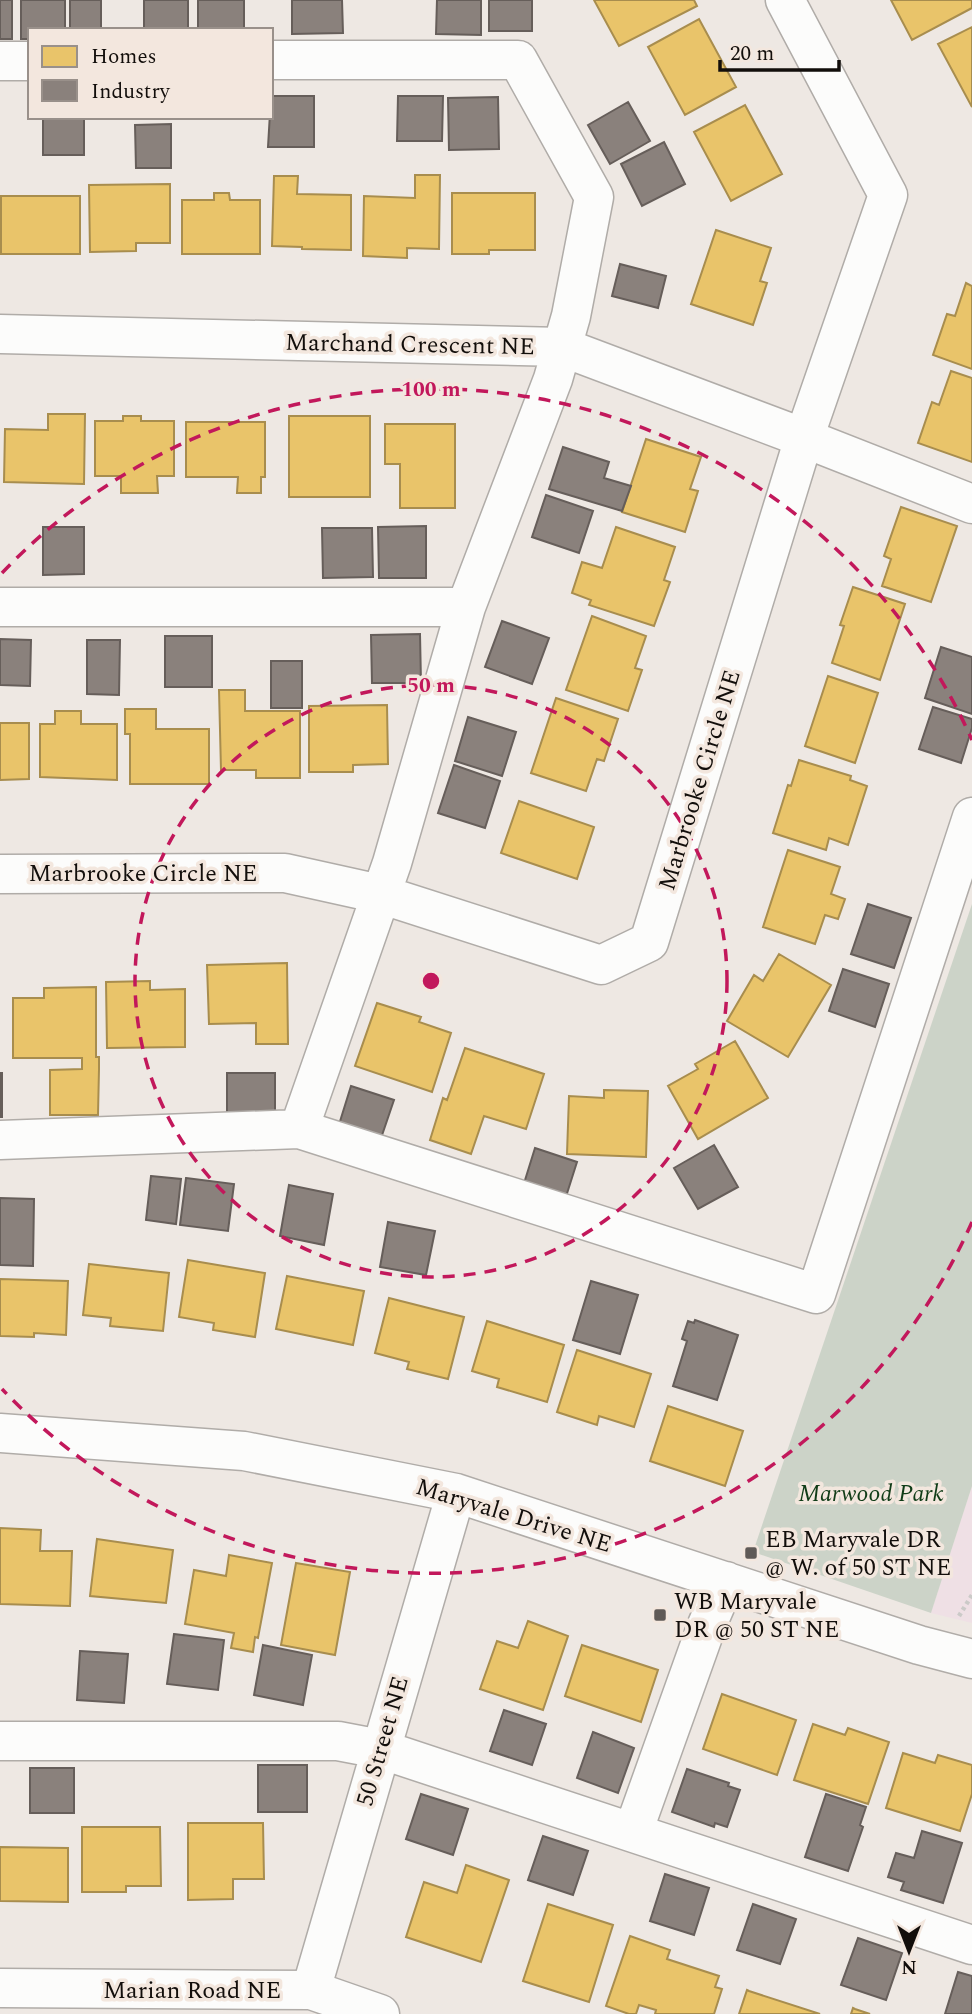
<svg xmlns="http://www.w3.org/2000/svg" width="972" height="2014" font-family="Spectral,serif">
<style>
.education{fill:#efe0e5}
.green{fill:#ccd3c8}
.homes{fill:#e9c46a;stroke:#a88d4e;stroke-width:2}
.industry{fill:#8a817c;stroke:#665e5a;stroke-width:2}
.lines{fill:none;stroke-linecap:round;stroke-linejoin:round}
.minor-casing{stroke:#b0aca8;stroke-width:41}
.path{stroke:#cbcac8;stroke-width:4.5;stroke-dasharray:3.5 3.5;stroke-linecap:butt}
.minor{stroke:#fcfcfb;stroke-width:38}
.ring{fill:none;stroke:#c2185b;stroke-width:3.5;stroke-dasharray:12 9}
.poi-dot{fill:#5f5a57;stroke:#f3e7de;stroke-width:2.5}
.labels{text-anchor:middle;stroke-width:7;stroke-linejoin:round;paint-order:stroke}
.street-label{font-size:24px;fill:#120e0b;stroke:#f3e7de}
.park-label{font-size:24px;font-style:italic;fill:#103c17;stroke:#f3e7de}
.poi-label{font-size:24px;fill:#120e0b;stroke:#f3e7de;text-anchor:start}
.centre{fill:#c2185b;stroke:#f3e7de;stroke-width:3.5}
.ring-label{font-size:21px;text-anchor:middle;font-weight:bold;fill:#c2185b;stroke:#f3e7de;stroke-width:7;stroke-linejoin:round;paint-order:stroke}
</style>
<rect width="100%" height="100%" fill="#eee8e3"/>
<path class="education" d="M972 1486V1623L931 1613Z"/>
<path class="green" d="M972 904V1486L931 1613 753 1552Z"/>
<path class="homes" d="M594 0H694L697 6 619 46Z
M891 0H972V8L912 40Z
M699 19 736 87 685 115 648 47Z
M972 27V107L938 44Z
M745 105 782 174 731 201 694 132Z
M415 175H440L439 249 407 248V258L363 256 364 196 415 198Z
M274 176H298L297 194 351 195V250L302 249V247L272 246Z
M170 184V243H136V251L90 252 89 185Z
M214 193H229L230 200H260V254H182V200H214Z
M452 193H535V250H489V254H452Z
M1 196H80V254H1Z
M716 230 771 248 760 281 767 283 753 325 691 304Z
M966 283 972 286V369L933 355 947 314 955 316Z
M951 371 972 378V462L918 443 932 402 939 405Z
M48 414H85L84 484 4 482 5 429 48 430Z
M123 416H141V421H174V476H157L158 493H121V476H95V421H123Z
M289 416H370V497H289Z
M186 422H265V477H261V493H237L238 477H186Z
M385 424H455V508H400V464H385Z
M646 439 701 457 690 489 698 491 685 532 622 512Z
M901 507 957 526 931 602 882 586 891 559 884 556Z
M616 527 675 547 664 580 670 582 654 626 589 605 591 600 572 593 582 562 602 568Z
M853 587 905 604 880 680 832 663 844 626 840 625Z
M592 616 646 636 635 668 642 670 628 711 566 690Z
M828 676 878 693 855 763 805 746Z
M219 690H245V711H300V778H256V770H221Z
M556 698 618 719 604 761 597 759 586 791 531 773Z
M387 705 388 764 353 765V772H309V706Z
M125 709H156V729H209V784H130V734H125Z
M55 711H81V724H117V780L40 777V724H55Z
M0 723H29V779L0 780Z
M799 760 851 776 850 780 867 786 848 845 829 838 826 850 773 833 788 785 791 786Z
M519 801 594 827 577 879 501 853Z
M788 850 840 867 831 894 845 899 838 919 825 915 815 944 763 927Z
M779 954 831 985 788 1057 727 1021 754 975 763 981Z
M287 963 288 1044H256V1023L209 1024 207 965Z
M150 981V990L185 989V1047L107 1048 106 982Z
M96 987V1057H99V1069L98 1115H50V1070L82 1069V1058H13V998H44V988Z
M377 1003 421 1017 419 1022 451 1033 432 1092 355 1066Z
M735 1041 768 1098 698 1139 668 1086 698 1069 695 1064Z
M465 1048 544 1074 526 1129 484 1116 471 1154 430 1140 443 1098 447 1100Z
M604 1090 648 1091 646 1157 567 1154 569 1096 604 1098Z
M188 1260 265 1273 255 1337 213 1330 214 1323 179 1317Z
M89 1264 169 1273 163 1331 110 1326 111 1318 83 1315Z
M287 1276 364 1291 353 1345 276 1329Z
M0 1279 68 1281 66 1335 34 1333V1337L0 1336Z
M389 1298 464 1317 448 1379 407 1369 409 1362 375 1353Z
M487 1321 564 1345 547 1402 497 1387 499 1379 472 1371Z
M577 1350 651 1374 634 1427 599 1416 597 1425 557 1412Z
M668 1406 743 1431 725 1486 650 1461Z
M0 1528 41 1530 40 1551H72L70 1606 0 1604Z
M97 1539 173 1550 166 1603 90 1596Z
M229 1555 272 1563 258 1638 255 1637 253 1652 231 1648 234 1633 185 1624 194 1570 226 1576Z
M296 1563 350 1572 335 1655 281 1645Z
M528 1621 568 1636 543 1710 480 1689 497 1641 518 1648Z
M582 1645 658 1670 641 1722 565 1696Z
M722 1694 796 1720 777 1775 703 1749Z
M813 1724 845 1735 848 1728 889 1742 868 1804 794 1780Z
M903 1753 935 1763 938 1755 972 1765V1794L960 1831 886 1808Z
M188 1823H263L264 1879H233V1899L188 1900Z
M82 1827H160L161 1886H126V1892H82Z
M0 1847 68 1848V1902L0 1901Z
M466 1865 509 1880 481 1962 406 1937 424 1882 457 1893Z
M548 1904 613 1925 589 2002 523 1981Z
M630 1936 670 1950 667 1959 719 1976 715 1987 722 1989 714 2014H655L656 2010 639 2005 636 2014H629L606 2006Z
M747 1990 749 1991 820 2014H739Z
M853 2008 855 2009 870 2014H851Z"/>
<path class="industry" d="M0 0H12V39H0Z
M21 0H65V30H30V39H21Z
M70 0H101V30H70Z
M144 0H188V30H144Z
M198 0H244V30H198Z
M292 0H342L343 33 292 34Z
M437 0H481V35L436 34Z
M489 0H532V31H489Z
M271 96H314V147H268Z
M398 96H443L442 141H397Z
M498 97 499 149 449 150 448 98Z
M628 102 650 141 610 164 588 125Z
M43 117H84V155H43Z
M171 124V168H136L135 125Z
M664 142 685 184 642 206 621 164Z
M620 264 666 276 658 308 612 296Z
M563 447 609 462 604 478 631 486 622 511 549 489Z
M546 495 593 511 579 553 532 537Z
M426 526V578H379L378 527Z
M43 527H84V574L43 575Z
M322 528H372L373 577 323 578Z
M502 621 549 638 532 684 485 667Z
M420 634 421 683H372L371 635Z
M165 636H212V687H165Z
M0 639 31 640 30 686 0 685Z
M87 640H120L119 695 87 694Z
M941 647 972 657V714L925 698Z
M271 661H302V708H271Z
M933 707 972 719V728L961 763 919 749Z
M468 717 516 732 502 776 455 761Z
M454 765 500 781 485 828 438 813Z
M868 904 911 918 894 968 851 954Z
M843 969 889 984 875 1027 829 1011Z
M0 1073H2V1117H0Z
M227 1073H275V1118L227 1119Z
M351 1086 394 1100 379 1144 337 1131Z
M714 1145 738 1187 698 1209 674 1168Z
M535 1148 577 1162 563 1206 521 1193Z
M151 1176 181 1179 176 1224 146 1220Z
M186 1178 234 1184 228 1231 180 1225Z
M289 1185 333 1194 324 1245 280 1236Z
M0 1198 34 1199 33 1266 0 1265Z
M388 1222 435 1231 426 1275 380 1267Z
M591 1281 638 1295 620 1354 573 1340Z
M695 1320 738 1335 717 1400 673 1386 687 1341 682 1339 688 1321 694 1323Z
M174 1634 224 1640 218 1690 167 1684Z
M263 1645 312 1655 303 1705 254 1695Z
M80 1651 128 1654 124 1703 77 1700Z
M504 1710 546 1724 532 1765 490 1751Z
M593 1732 634 1748 618 1793 577 1778Z
M258 1765H307V1812H258Z
M30 1768H74V1813H30Z
M687 1769 729 1783 728 1786 740 1790 727 1827 715 1823 714 1827 672 1812Z
M421 1794 468 1809 453 1855 406 1839Z
M826 1794 866 1807 860 1825 863 1827 848 1871 805 1857Z
M922 1831 962 1843 943 1903 901 1890 904 1882 888 1877 896 1853 914 1858Z
M543 1836 588 1851 573 1895 528 1880Z
M665 1874 709 1888 694 1935 650 1921Z
M753 1904 796 1919 780 1964 737 1950Z
M858 1938 902 1953 886 2000 841 1985Z
M958 1972 972 1976V2014H945Z"/>
<g class="lines">
<g class="minor-casing">
<path id="minor" d="M271 60H518L594 197 571 316 553 379 466 607 392 863 299 1129
M0 61H30
M0 334 562 347 804 438 972 504
M0 607H466
M0 874 285 873 380 894 601 965 649 942 804 438 888 195 785 0
M0 1140 299 1129 816 1294 972 817
M0 1433 244 1451 456 1493 919 1645 972 1659
M0 1741H338L380 1749 972 1945
M633 1832 707 1625 726 1581
M0 1988 311 1990 380 2014
M311 1990 456 1493"/>
</g>
<path class="path" d="M959 1616 972 1595"/>
<use href="#minor" class="minor"/>
</g>
<g class="ring">
<circle cx="431" cy="981" r="296"/>
<path d="M972 1222A592 592 0 0 1 2 1389M2 573A592 592 0 0 1 972 740"/>
</g>
<g class="poi-dot">
<rect x="744" y="1546" width="14" height="14" rx="3.5"/>
<rect x="653" y="1608" width="14" height="14" rx="3.5"/>
</g>
<g class="labels">
<g class="street-label">
<text transform="translate(410 344) rotate(1)" y="8">Marchand Crescent NE</text>
<text transform="translate(699 780) rotate(-73)" y="8">Marbrooke Circle NE</text>
<text x="143" y="881">Marbrooke Circle NE</text>
<text transform="translate(514 1515) rotate(17)" y="8">Maryvale Drive NE</text>
<text transform="translate(382 1741) rotate(-74)" y="8">50 Street NE</text>
<text x="192" y="1998">Marian Road NE</text>
</g>
<g class="park-label">
<text x="871" y="1501">Marwood Park</text>
</g>
<g class="poi-label">
<text x="765" y="1547">EB Maryvale DR<tspan x="765" dy="28">@ W. of 50 ST NE</tspan></text>
<text x="674" y="1609">WB Maryvale<tspan x="674" dy="28">DR @ 50 ST NE</tspan></text>
</g>
</g>
<circle cx="431" cy="981" r="10" class="centre"/>
<g class="ring-label">
<text x="431" y="396">100 m</text>
<text x="431" y="692">50 m</text>
</g>
<rect x="28" y="28" width="245" height="91" fill="#f3e7de" stroke="#99908a" stroke-width="2"/>
<rect x="42" y="46" width="35" height="21" fill="#e9c46a" stroke="#99908a" stroke-width="2"/>
<text x="91" y="63" font-size="21" fill="#120e0b">Homes</text>
<rect x="42" y="80" width="35" height="21" fill="#8a817c" stroke="#99908a" stroke-width="2"/>
<text x="91" y="98" font-size="21" fill="#120e0b">Industry</text>
<g transform="translate(909 1951) rotate(180)" stroke="#f3e7de" stroke-width="5" paint-order="stroke">
<path d="M0-5L12 26L0 18L-12 26Z" fill="#120e0b"/>
<text y="-10" font-size="19" font-weight="bold" text-anchor="middle" fill="#120e0b">N</text>
</g>
<path d="M720 60v10h119v-10" fill="none" stroke="#120e0b" stroke-width="3.5"/>
<text x="730" y="60" font-size="21" fill="#120e0b" stroke="#f3e7de" stroke-width="5" paint-order="stroke">20 m</text>
</svg>
